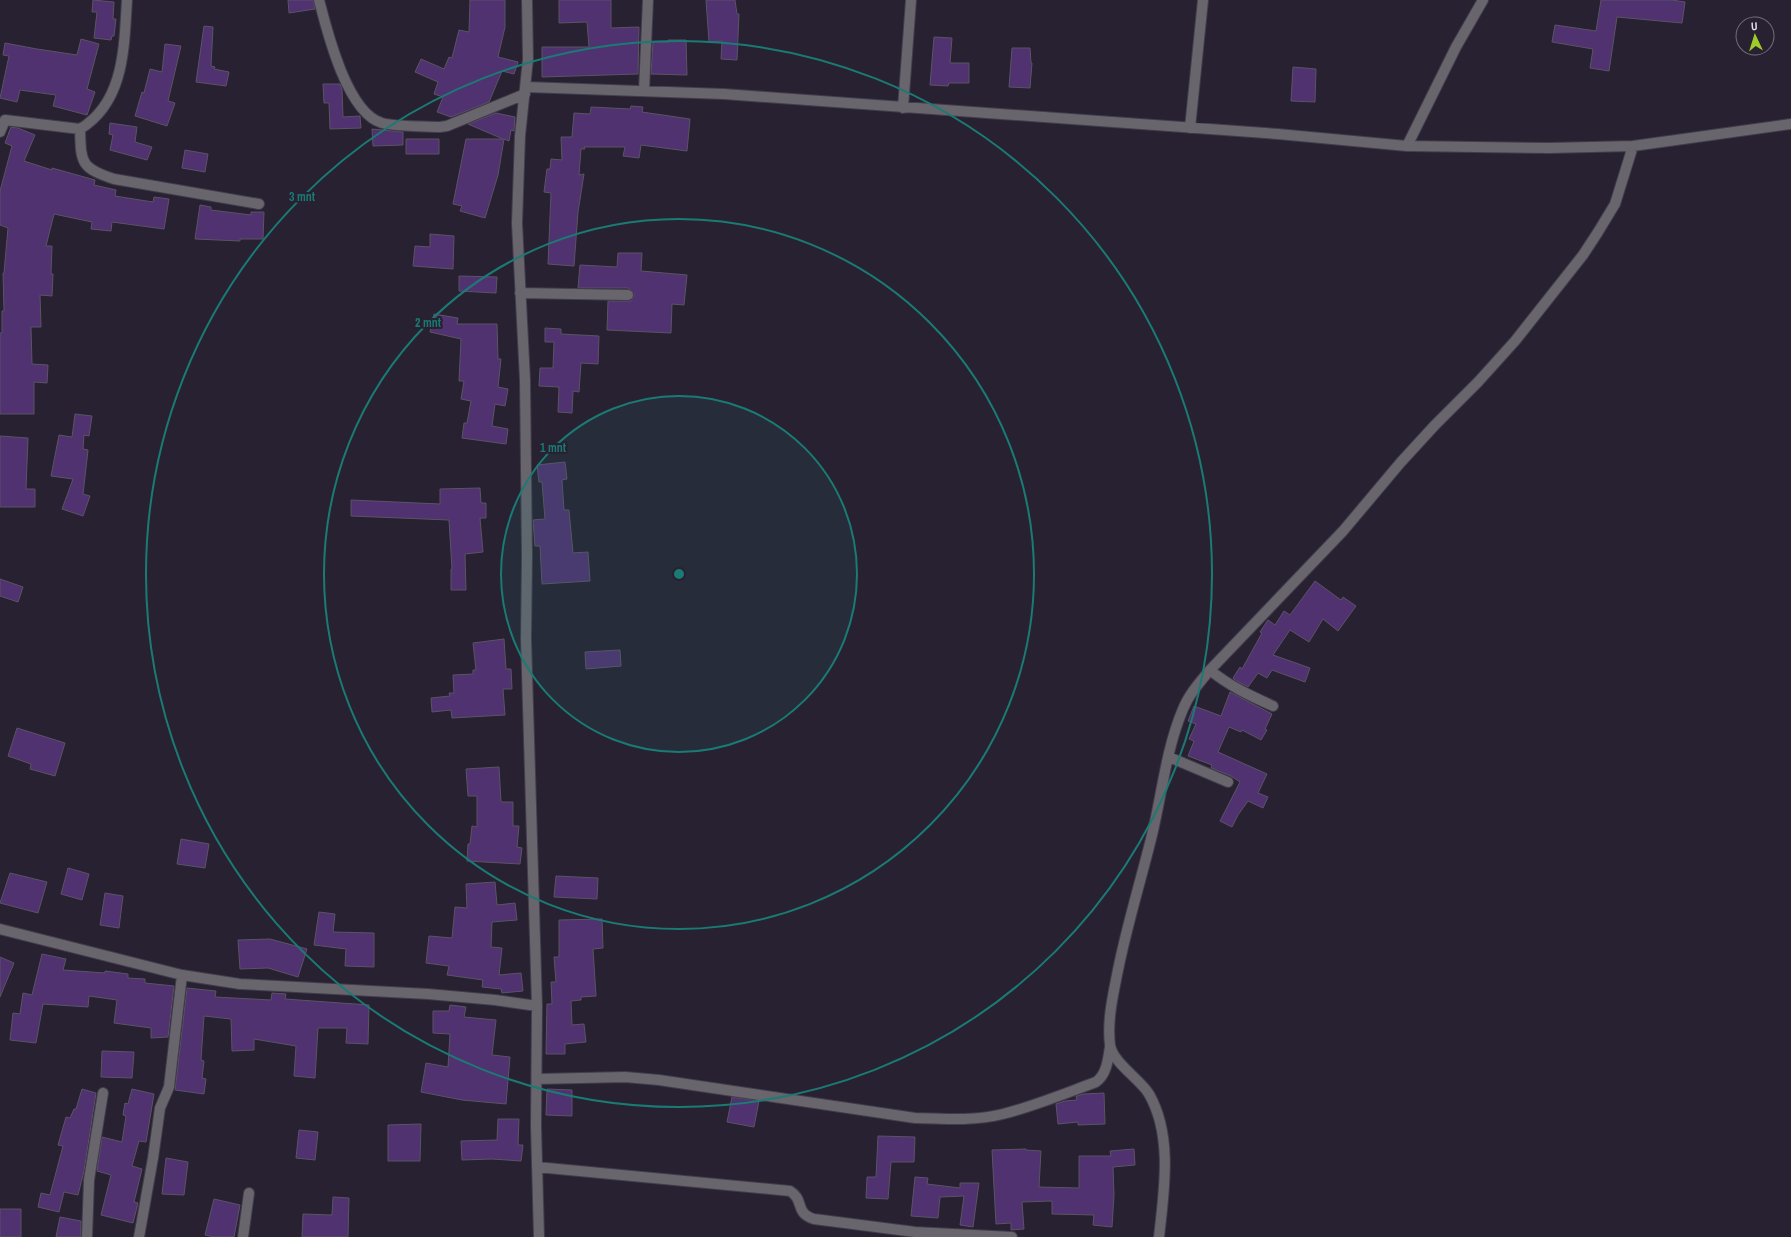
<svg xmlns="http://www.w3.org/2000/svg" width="1791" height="1237" font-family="'Archivo Narrow',sans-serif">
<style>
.building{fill:#503270;stroke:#5b5365}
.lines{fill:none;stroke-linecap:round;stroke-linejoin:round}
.minor-casing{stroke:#423c4b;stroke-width:12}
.minor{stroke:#68656d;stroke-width:10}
.ring{fill:none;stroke:#1a7b74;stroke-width:2}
.centre{fill:#1a7b74;stroke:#282131;stroke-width:2}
.ring-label{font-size:12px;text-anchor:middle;font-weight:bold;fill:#1a7b74;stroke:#282131;stroke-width:4;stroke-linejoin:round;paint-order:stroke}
</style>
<rect width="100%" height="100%" fill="#282131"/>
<path class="building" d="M93 0 114 2 113 19H116L114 36H112L111 40 94 38 97 12H92Z
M288 0H313L315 9 289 13Z
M470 0H505V27L498 57 518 62 514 74 502 71 489 102 451 117 437 112 443 97 434 94 438 82 415 72 421 59 444 69 449 57 452 58 459 30 469 32Z
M559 0H611V28L639 27 638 74 542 77V47H589L587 22 559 23Z
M706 0H735L737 14H739L737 60 721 59 722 41 709 42Z
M1601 0H1672L1685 2 1682 23 1617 17 1609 71 1590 68 1593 49 1552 42 1555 25 1596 31Z
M204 26 213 27 211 66 215 67 214 69 229 72 226 86 196 82Z
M934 37 952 38 950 63H969V83H949L948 86 930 85Z
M81 39 99 44 87 89 95 92 87 115 53 106 56 95 20 90 17 102 0 98 9 56 3 55 5 43 37 49 77 55Z
M668 40H686L687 75 651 74 653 42H668Z
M165 44 181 46 168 101 175 103 167 126 135 116 142 92 144 93 150 69 162 72Z
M1012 48H1030L1031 63H1032L1030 88 1009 87Z
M1293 67 1316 69 1315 102 1291 101Z
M323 84H340L342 90 343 117 360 116 361 128 330 129 329 103H324Z
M631 106 643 107 642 112 690 119 687 151 641 145 639 158 623 156 625 147H584L585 149H581L579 175 584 174 578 212 574 266 548 264 551 193 544 192 547 169H550L551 159 562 160 561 137H572L574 113 590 114 591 107 630 109Z
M496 113 515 117 514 131 511 130 509 141 504 139 498 175 485 218 460 211 462 206 453 204 466 139H503L468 124Z
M110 123 137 127 135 142 152 147 147 160 110 150 113 135 109 134Z
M11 127 18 128 35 135 24 161 52 170V168L95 180 94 185 116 190 115 196 153 202 154 197 169 199 164 229 112 222 111 231 91 229 92 222 54 214 46 246H52L51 274H53L52 296 40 295 41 327H31L32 364 48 365 47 383 34 382V414H0V333H2V311H4L3 273H4L8 228 0 225V191L12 146 5 143Z
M372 129 403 132V145L373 146Z
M406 139H439V154H406Z
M185 150 208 154 205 172 182 168Z
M200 205 211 207V210L251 215V212H264L263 239H240V241L195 239Z
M430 234 454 236 453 269 413 266 415 246 430 247Z
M618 253H642L641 271 687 275 684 305 672 304 671 333 607 330 608 301H631L634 296 633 292 628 288H578L580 265 617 267Z
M459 276 497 277 496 293 459 291Z
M434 314 458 318 457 324H497L498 359H501L498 387 508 389 505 406 495 404 492 426 508 429 506 444 462 438 464 423H467L471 401 461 399 464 381H459L461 339 430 332Z
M545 328 561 329V334L599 336 598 364 581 363 579 392 573 391 572 413 558 412 559 387 539 386 540 368H553L554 342H545Z
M75 414 92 416 89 436 84 435 83 449 88 450 83 494 90 496 83 516 62 509 73 479 51 476 59 435 72 437Z
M0 436 28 438 26 489H35V507H0Z
M565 462 567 479 562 480 564 510H569L573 553 588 552 590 581 542 584 540 546H535L533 520 545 519 542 482H539L537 465Z
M480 488 481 503H486V518H480L483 552 465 554 466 590H451V569H452L449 520 351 516V500L440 504V489Z
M0 579 23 587 18 602 0 596Z
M1315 581 1341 600 1343 597 1356 606 1338 631 1323 619 1309 642 1290 630 1273 655 1310 668 1305 682 1272 670 1267 678 1258 673 1248 687 1235 680 1233 678 1240 667 1242 669 1262 633 1260 632 1268 620 1275 625 1284 611 1290 615Z
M504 639 506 669H511L512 689H503L505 715 452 718 451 710 432 712 431 698 450 696 449 693H454L453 675 473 674V670H476L473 643Z
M620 650 621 666 586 669 585 652Z
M1230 692 1272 714 1265 729 1267 730 1261 740 1242 730 1241 732 1229 727 1218 752 1267 774 1258 793 1268 797 1263 808 1248 801 1238 815 1232 827 1220 821 1240 782 1231 776 1211 768 1212 765 1188 756 1194 741 1189 739 1196 724 1188 721 1194 706 1221 716Z
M17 728 65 743 55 776 30 769 31 764 8 756Z
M499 767 501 802H513V826H519L517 847 522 848 520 864 467 861 468 844H470L472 826 477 827V796H468L466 769Z
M181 839 209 844 205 868 177 864Z
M68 868 89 874 82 900 61 894Z
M10 873 47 882 38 913 0 903Z
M556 876 598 878 597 899 554 897Z
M495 882 497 905 515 903 517 920 492 922 491 947 502 948 499 975 521 973 523 991 502 993 501 989 482 987 483 980 447 975 449 966 426 963 429 936 452 938 455 907 467 908 466 884Z
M105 893 123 896 119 928 100 925Z
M319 912 335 914 333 932 374 933V967L345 966 346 949 314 945Z
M602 919 603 948 593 949 596 996 581 997V1000L571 1001 572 1025 584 1024 586 1042 565 1044V1054H546L547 1004H552L551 982H556L554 957H559V920Z
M270 939 307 949 298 977 268 968 240 969 238 940Z
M42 954 66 959 63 970 105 973V971L128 974V978L145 979V983L174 986 168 1037 151 1038V1028L114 1023 117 1000 89 996 88 1007 43 1004 36 1043 10 1040 13 1013 20 1014 23 993 32 995Z
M0 957 14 963 0 997Z
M187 988 216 991 215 997 271 1000 272 993 286 994 285 999 369 1005 368 1044 346 1043 347 1028H318L315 1078 294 1076 296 1046 254 1039V1050L232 1051 231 1019 204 1016 201 1060 204 1061 202 1078 206 1079 204 1094 175 1090Z
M450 1005 466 1007 464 1017 496 1020 492 1055 510 1057 506 1104 462 1100 421 1092 426 1063 448 1067 450 1034 433 1033V1011H449Z
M102 1051 134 1052 132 1078 101 1077Z
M82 1089 96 1093 84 1171 78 1195 64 1192 59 1212 38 1207 41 1193 50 1195 63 1146 58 1145 66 1117 70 1118 74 1109H76Z
M132 1089 154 1094 146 1142 139 1141 132 1166 142 1169 134 1202 138 1203 133 1223 101 1215 111 1175 97 1171 102 1137 122 1142 126 1116 123 1115 125 1103 128 1104Z
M547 1089 572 1090V1116L546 1115Z
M1104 1093 1105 1124 1078 1125V1122L1058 1124 1056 1104 1065 1101 1077 1100 1076 1096 1084 1094Z
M732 1097 759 1101 754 1127 727 1122Z
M498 1119H519L518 1145H523L521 1161 492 1159 462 1160 461 1141 497 1140Z
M421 1124 420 1161H388V1125Z
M299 1130 318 1132 315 1160 296 1158Z
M878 1136 915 1137 914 1162H891L888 1199 866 1198 867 1177H876Z
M1026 1149V1150L1041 1151 1039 1187 1079 1188V1156H1111L1110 1151 1134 1149 1135 1165 1113 1167 1114 1195 1112 1227 1093 1225 1094 1215 1052 1214V1201L1022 1202 1024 1229 1011 1230V1223L996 1224 992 1150Z
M166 1158 188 1162 184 1195 162 1194Z
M915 1177 928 1178 927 1184 960 1188V1183H979L973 1227 960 1225 964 1196 940 1197 938 1218 911 1216Z
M333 1197 349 1198 348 1237H302L303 1214 332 1215Z
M214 1199 240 1205 234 1237H214L205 1235Z
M0 1209H21V1237H0Z
M60 1217 81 1221V1237H56Z"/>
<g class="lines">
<g class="minor-casing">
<path id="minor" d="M319 0C327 31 347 113 382 123 399 127 423 126 440 127L447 126 525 94
M527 0 528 59 520 136 517 223 525 380 527 557 526 639 537 1006 536 1126 539 1237
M526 87 724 94 1278 134 1407 146 1550 148 1633 146 1791 124
M644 91 648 0
M903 108 911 0
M1190 128 1203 0
M80 129C81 162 80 168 114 179L259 204
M0 132 5 120 80 129C125 102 124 46 127 0
M1407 146 1456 47 1483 0
M520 293 628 295
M1210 670C1229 686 1251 696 1273 706
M1169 757 1228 782
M0 929 182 975 240 984 428 994 495 1000 537 1006
M537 1079 625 1077 659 1080 915 1118C944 1119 975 1121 1003 1114 1035 1106 1066 1093 1096 1082 1107 1074 1108 1059 1110 1047
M537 1167 790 1191C805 1200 794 1213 814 1219L915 1232 1012 1237
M87 1237 89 1180 103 1093
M139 1237 153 1158 160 1108 169 1087 182 975
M243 1237 249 1193
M1159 1237C1164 1191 1173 1136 1149 1094 1140 1079 1113 1063 1110 1045 1107 1020 1113 995 1118 970 1127 925 1141 880 1152 835 1162 794 1166 749 1183 709 1189 694 1200 682 1210 670L1343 531 1401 462 1435 425 1478 382 1515 341 1583 255 1598 232 1615 204 1633 146"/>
</g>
<use href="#minor" class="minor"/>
</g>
<circle cx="679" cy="574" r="178" fill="#1a7b74" fill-opacity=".12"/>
<g class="ring">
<circle cx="679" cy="574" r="178"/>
<circle cx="679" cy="574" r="355"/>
<circle cx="679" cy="574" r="533"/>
</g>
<circle cx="679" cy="574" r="6" class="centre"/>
<g class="ring-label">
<text x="302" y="201">3 mnt</text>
<text x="428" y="327">2 mnt</text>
<text x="553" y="452">1 mnt</text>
</g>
<g transform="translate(1755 36) rotate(356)"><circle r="19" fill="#282131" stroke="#736d7b"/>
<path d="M0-3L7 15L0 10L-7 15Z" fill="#9fca2c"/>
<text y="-6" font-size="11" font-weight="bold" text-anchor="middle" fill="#e4dfea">U</text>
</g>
</svg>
